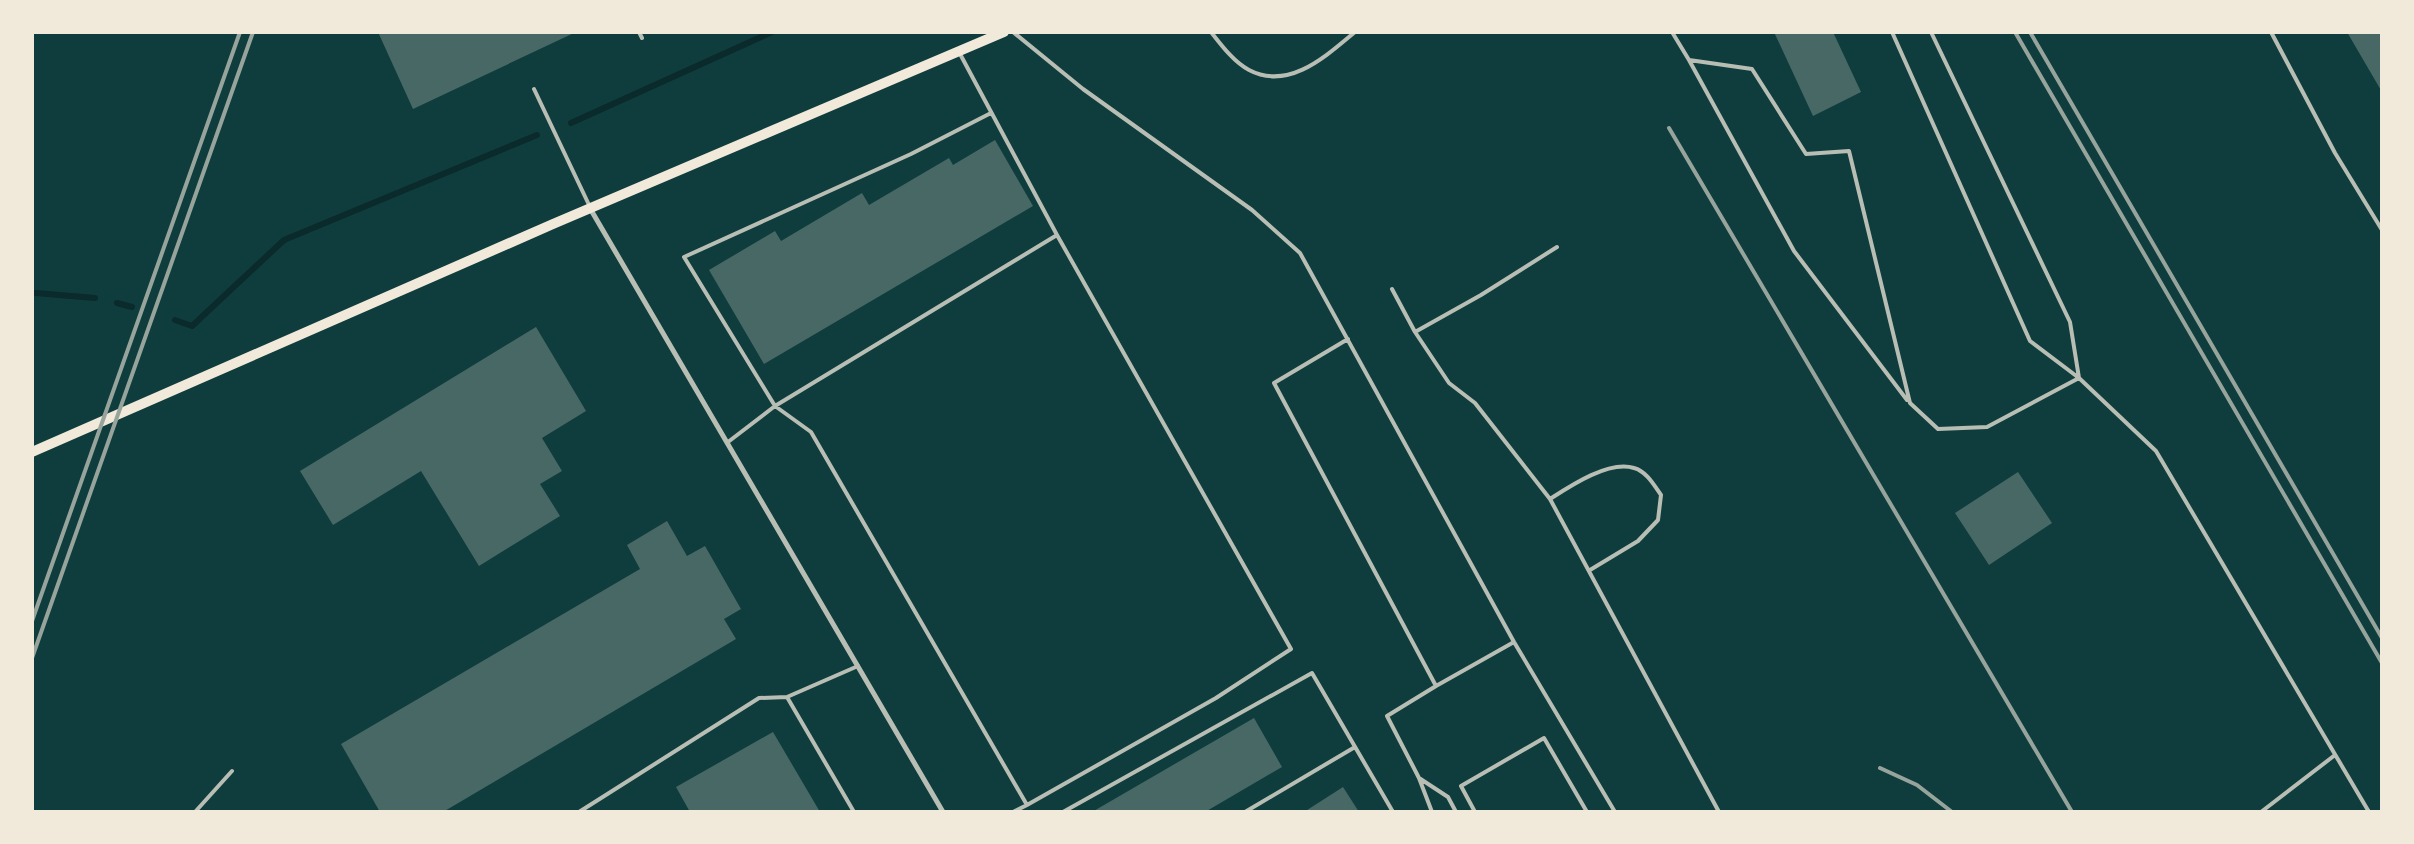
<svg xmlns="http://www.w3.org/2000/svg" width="2414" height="844" font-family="'Crimson Pro',serif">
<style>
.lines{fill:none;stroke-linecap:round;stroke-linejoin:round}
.stream{stroke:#0a2a2b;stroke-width:6}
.building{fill:#486865}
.service{stroke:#b8beb3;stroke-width:4}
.minor{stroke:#b8beb3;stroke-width:5}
.secondary{stroke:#f1e9da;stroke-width:10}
.rail{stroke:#97a49c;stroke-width:4}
</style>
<rect width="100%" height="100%" fill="#0f3d3e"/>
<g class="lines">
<path class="stream" d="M571 123 772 32
M36 293 95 298
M117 303 132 307
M175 320 192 326 284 240 537 135"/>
</g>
<path class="building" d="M378 32H576L413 109Z
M1774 32H1833L1861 92 1813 116Z
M2347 32H2382V92Z
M995 140 1033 206 764 364 709 270 775 231 781 241 862 193 869 205 949 158 953 165Z
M536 327 586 411 542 438 562 471 540 484 560 516 479 566 421 471 333 525 300 471Z
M2018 472 2052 523 1989 565 1955 513Z
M667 521 687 556 705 546 741 609 724 619 736 639 443 812H380L341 744 640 569 627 545Z
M1254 718 1282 767 1205 812H1092Z
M773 732 820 812H690L676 787Z
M1343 787 1359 812H1304Z"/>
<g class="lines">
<path class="service" d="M639 32 642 38
M1013 32 1083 89 1252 210 1300 253 1514 642 1615 812
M1211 32C1222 46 1234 62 1249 70 1289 91 1326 56 1355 32
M1672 32 1689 60 1752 69 1806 154 1849 151 1910 403 1938 429 1987 427 2079 378 2070 322 1931 32
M1892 32 2030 341 2079 378 2156 451 2369 812
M2271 32 2335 153 2382 230
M1689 60 1794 251 1907 400
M534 89 590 207
M991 113 911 154 684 257 775 406 811 432 1027 805 1216 698 1291 649 1057 235
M1392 289 1415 332 1449 383 1475 403 1550 499 1719 812
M1415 332 1481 295 1557 247
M1348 339 1274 383 1436 686 1514 642
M728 442 775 406 1057 235 959 52
M1550 499C1570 486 1609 460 1634 468 1646 471 1654 485 1661 495L1658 520 1638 541 1590 570
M787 697 854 812
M1419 778 1448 797 1456 812
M195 812 232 771
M579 812 759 698 787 697 858 666
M1013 812 1027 805
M1063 812 1312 673 1393 812
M1245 812 1355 747
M1432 812 1419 778 1387 716 1436 686
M1475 812 1461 786 1544 738 1587 812
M2261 812 2335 755"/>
<path class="minor" d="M591 210 943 812"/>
<path class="secondary" d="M32 452 553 224 1004 32"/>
<path class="rail" d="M2015 32 2382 663
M2030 32 2382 638
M1669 128 2072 812
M32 621 240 32
M32 658 253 32
M1880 768 1917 785 1952 812"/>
</g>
<rect width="2414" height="844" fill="none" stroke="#f1e9da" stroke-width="68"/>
</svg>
